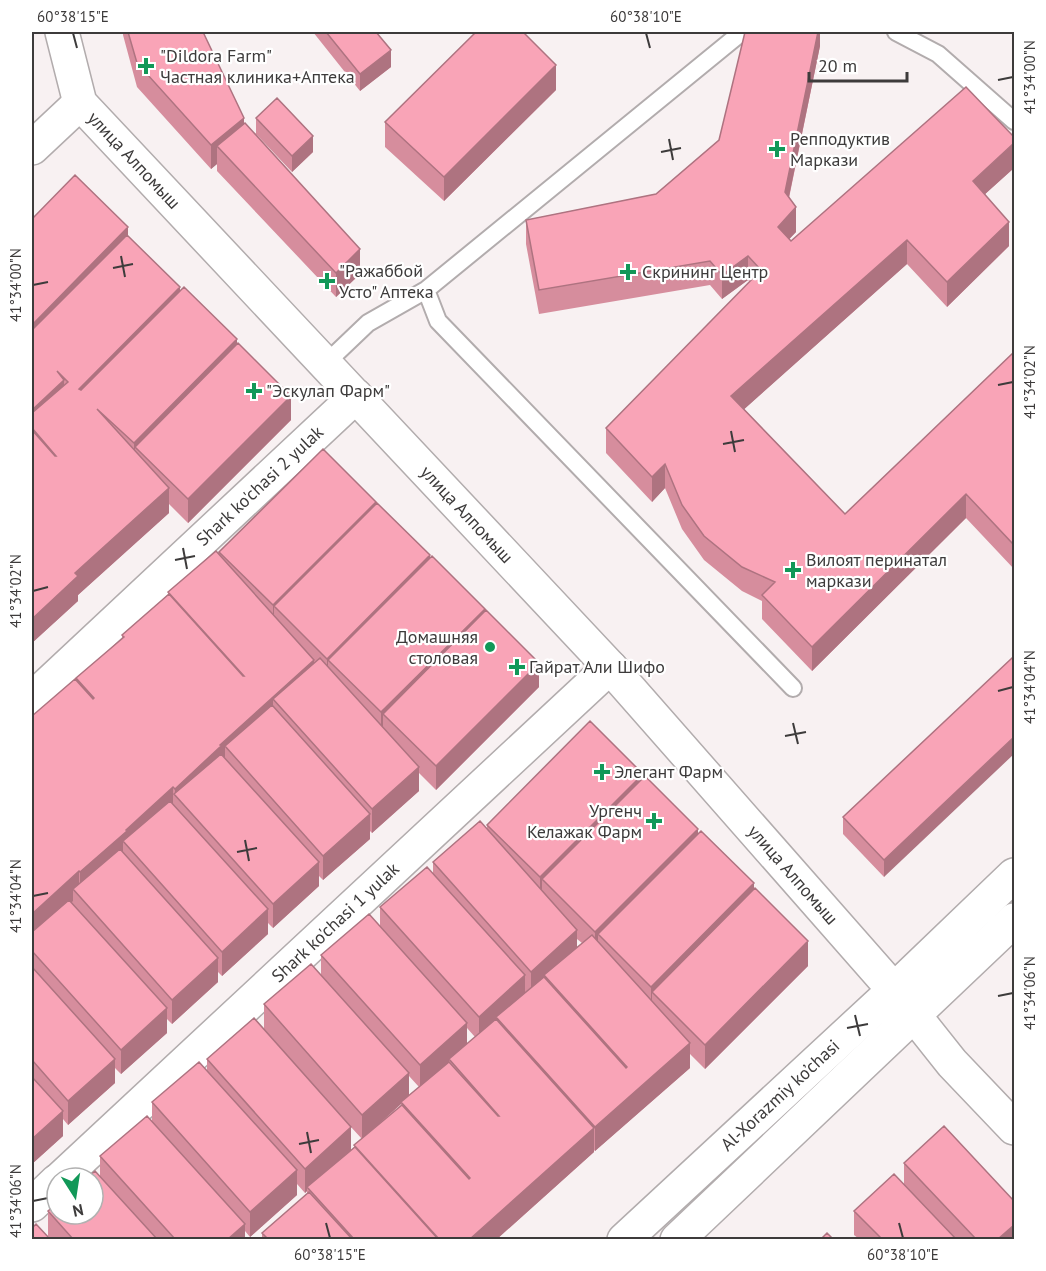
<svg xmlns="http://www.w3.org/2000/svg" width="1046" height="1271" font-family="'PT Sans',sans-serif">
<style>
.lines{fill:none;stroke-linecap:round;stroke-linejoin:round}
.lane-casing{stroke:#b2acad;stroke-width:20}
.street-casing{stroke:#b2acad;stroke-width:36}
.secondary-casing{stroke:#b2acad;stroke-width:36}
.lane{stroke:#fff;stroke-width:16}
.street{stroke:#fff;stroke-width:33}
.secondary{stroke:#fff;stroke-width:33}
.wall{fill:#d68d9d;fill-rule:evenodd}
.shaded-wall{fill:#ae7380}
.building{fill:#f9a4b7;stroke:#ae7380;stroke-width:1.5}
.ticks{fill:none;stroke:#3d3b3b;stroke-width:2}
.poi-dot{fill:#129858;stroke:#fff;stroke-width:2}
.labels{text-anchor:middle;stroke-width:4.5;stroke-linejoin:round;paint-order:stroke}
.poi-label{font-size:18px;fill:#3d3b3b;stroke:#fff;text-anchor:start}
.street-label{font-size:18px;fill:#3d3b3b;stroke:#fff}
.neatline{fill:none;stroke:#3d3b3b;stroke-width:2}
.ticks-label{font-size:15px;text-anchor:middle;fill:#3d3b3b}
</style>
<rect width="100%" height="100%" fill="#f8f1f2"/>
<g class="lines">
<g class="lane-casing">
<path id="lane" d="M896 32 938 54 1014 121
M426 290 742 32
M325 364 368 323 426 290 438 321 793 688"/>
</g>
<g class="street-casing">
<g id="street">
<path id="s1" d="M62 32 80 103 610 667 894 990 952 1063 1014 1128"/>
<path d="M32 148 80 103"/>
<path id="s2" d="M32 699 356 396"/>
<path id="s3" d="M61 1178 610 667"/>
<path d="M32 1205 57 1181"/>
</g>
</g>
<g class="secondary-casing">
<g id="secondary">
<path id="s4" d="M624 1240 894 990 1014 875"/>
<path d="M677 1240 1014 920"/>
</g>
</g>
<use href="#lane" class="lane"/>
<use href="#street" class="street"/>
<use href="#secondary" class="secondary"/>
</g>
<path class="wall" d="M123 32H203L244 124 256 134V118L313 152 292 172 256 134 360 274 336 297 217 171V164L211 169 137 87 123 35Z
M313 32H376L391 67 360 91Z
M820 32V46L789 198 796 232 789 239 791 241 1014 168 985 194 1009 246 947 307 907 264 744 409 845 514 1014 352V569L966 518 812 671 762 619V601L742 591 704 560 682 529 665 488 652 502 606 453V428L750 282 748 280 722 299 710 285 539 314 526 244V220L656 194 719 140Z
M556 90 444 201 385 147V122Z
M32 219 128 236 180 290 237 344 291 420 188 523 169 504V513L78 595V601L32 643Z
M376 504 485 611 539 687 436 790 419 773V791L372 833 370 831V839L323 880 319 876V886L273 928 268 923V934L222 976 218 972V982L172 1024 167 1019V1033L121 1074 115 1068V1083L68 1125 63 1119V1136L32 1164V716L76 680V678L122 639V635L168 595V592L219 555V552Z
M1012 658 884 877 843 834V817Z
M643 778 754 890 808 966 705 1069 690 1054V1068L595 1151 594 1150V1152L497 1239H262V1233L307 1194V1191L305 1193 297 1184V1195L250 1237 245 1231V1239H51L48 1236V1211L100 1177V1156L152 1121V1102L207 1071V1059L264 1029V1004L321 976V955L380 926V907L433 873V862L487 829V825ZM577 939 582 943 577 947ZM467 1028 475 1037 467 1044ZM409 1076 419 1087 409 1096ZM401 1104V1105L376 1127ZM351 1127 362 1139 354 1145V1147L351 1150Z
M904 1163 1014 1239H859L854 1235V1211L904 1184Z"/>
<path class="shaded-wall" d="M818 32H820V46L785 216V192Z
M391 50V67L360 91V74Z
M556 65V90L444 201V177Z
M244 118V142L217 146V164L211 169V145Z
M313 136V152L292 172V156Z
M1014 143V168L973 205V181Z
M796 207V232L778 251V227Z
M1009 222V246L947 307V282Z
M128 227V252L32 349V325Z
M907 240V264L731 421V396Z
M360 249V274L336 297V273Z
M748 256V280L722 299V275Z
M180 287V311L79 413V389Z
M237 339V364L135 447V466L134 467V443Z
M64 380V405L32 428V410Z
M291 396V420L188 523V499Z
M665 464V488L652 502V477Z
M169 488V513L78 595V601L32 643V619L75 573Z
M966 494V518L812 671V647Z
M376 502V526L274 606V629L273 630V605Z
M430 555V580L328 660V682L327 683V659Z
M485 609V633L383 714V735L381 737V712Z
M314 660V684L273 699V721L225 746V765L175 795V789L220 745Z
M539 663V687L436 790V766Z
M1014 737V754L884 877V860Z
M419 767V791L372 833V809Z
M643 774V799L542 879V900L540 902V877Z
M173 787V811L123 841V858L80 897V872Z
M370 814V839L323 880V856Z
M698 829V853L598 934V954L595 957V932Z
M319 862V886L273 928V904Z
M79 871V895L73 889V901L34 937 32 943V914Z
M754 883V907L652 992V1010L651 1011V987Z
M268 909V934L222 976V952Z
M577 930V954L544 975V984L531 996V972Z
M808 941V966L705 1069V1045Z
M218 958V982L172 1024V1000Z
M525 975V999L496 1017V1025L479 1041V1017Z
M167 1008V1033L121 1074V1050Z
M467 1023V1047L449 1059V1063L420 1089V1065Z
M690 1043V1068L595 1151V1127Z
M115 1059V1083L68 1125V1101Z
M409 1073V1097L401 1102V1104L362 1139V1115Z
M63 1111V1136L32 1164V1139Z
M351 1127V1151L307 1187V1191L305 1193V1169Z
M594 1128V1152L497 1239H470Z
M297 1170V1195L250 1237V1212Z
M245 1224V1239H228Z
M1014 1225V1239H998Z"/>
<path class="building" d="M128 32H203L244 118 211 145 137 63Z
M326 32H376L391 50 360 74Z
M476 32H523L556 65 444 177 385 122Z
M745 32H818L785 192 796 207 778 227 791 241 966 87 1014 137V143L973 181 1009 222 947 282 907 240 731 396 845 514 1014 352V545L966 494 812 647 762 595 775 582 742 567 704 536 682 505 665 464 652 477 606 428 761 270 748 256 722 275 710 261 539 290 526 220 656 194 719 140Z
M277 98 313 136 292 156 256 118Z
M245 123 360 249 336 273 217 146Z
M75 175 128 227 32 325V219Z
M127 235 180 287 79 389 81 390 184 287 237 339 134 443 97 409 169 488 75 573 78 576 32 619V430L55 456H56L32 428V413L68 382 57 371 64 380 32 410V330Z
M238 343 291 396 188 499 135 447Z
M323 449 376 502 273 605 219 552Z
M377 503 430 555 327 659 274 606Z
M216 551 314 660 220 745 221 746 175 789 173 787 126 830 127 831 80 872 79 871 32 914 34 916 32 918V716L75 679 93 699 94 698 76 678 124 637 122 635 169 594 243 676H244L168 592Z
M432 556 485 609 381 712 328 660Z
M486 610 539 663 436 766 383 714Z
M320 658 419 767 372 809 273 699Z
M1012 658 1014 660V737L884 860 843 817Z
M272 705 370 814 323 856 225 746Z
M590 721 643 774 540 877 487 825Z
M221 754 319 862 273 904 174 794Z
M645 776 698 829 595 932 542 879Z
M170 801 268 909 222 952 123 841Z
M480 821 577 930 531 972 433 862Z
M701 831 754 883 651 987 598 934Z
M120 849 218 958 172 1000 73 889Z
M427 867 525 975 479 1017 380 907Z
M755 888 808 941 705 1045 652 992Z
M69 900 167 1008 121 1050 32 951V932Z
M369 914 467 1023 420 1065 321 955Z
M592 935 690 1043 595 1127 496 1017 544 977 626 1068 627 1067 544 975Z
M311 964 409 1073 362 1115 264 1004Z
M32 967 115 1059 68 1101 32 1060Z
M254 1018 351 1127 305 1169 207 1059Z
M496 1019 594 1128 470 1239H439L354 1145 402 1105 469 1179 470 1178 401 1102 449 1062 498 1116H499L449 1059Z
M199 1062 297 1170 250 1212 152 1102Z
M32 1077 63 1111 32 1139Z
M147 1116 245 1224 228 1239H175L100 1156Z
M944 1126 1014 1201V1225L998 1239H976L904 1163Z
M355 1147 438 1239H354L307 1187Z
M95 1171 157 1239H73L48 1211 57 1203V1214H93V1178H87Z
M894 1174 956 1239H882L854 1211Z
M309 1192 352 1239H268L262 1233Z
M36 1224 50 1239H32V1228Z
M827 1233 833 1239H821Z"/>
<path class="ticks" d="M73 33 77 48M646 33 650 48M998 80 1013 77M669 139 673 160M661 152 681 148M121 256 125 277M113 268 133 264M33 285 48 282M998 385 1013 382M731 431 735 452M723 444 744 440M183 548 187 569M175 560 195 556M33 591 48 587M998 691 1013 687M793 723 798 744M785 736 806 732M245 840 249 861M237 852 257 848M33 896 48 893M998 996 1013 993M855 1015 860 1036M847 1028 868 1024M307 1132 311 1153M299 1144 319 1140M33 1201 48 1198M326 1223 330 1238M899 1223 903 1238"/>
<g class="poi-dot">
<path d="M143 57h6v6h6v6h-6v6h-6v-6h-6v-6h6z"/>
<path d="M774 140h6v6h6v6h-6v6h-6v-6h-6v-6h6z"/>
<path d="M625 263h6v6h6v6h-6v6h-6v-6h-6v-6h6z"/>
<path d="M324 272h6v6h6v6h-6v6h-6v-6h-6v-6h6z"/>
<path d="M251 382h6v6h6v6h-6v6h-6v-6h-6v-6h6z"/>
<path d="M790 561h6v6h6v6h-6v6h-6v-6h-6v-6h6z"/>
<circle cx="490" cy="647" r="6"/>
<path d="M514 658h6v6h6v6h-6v6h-6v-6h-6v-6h6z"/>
<path d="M599 763h6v6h6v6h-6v6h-6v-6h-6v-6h6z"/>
<path d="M651 812h6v6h6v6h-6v6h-6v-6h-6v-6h6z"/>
</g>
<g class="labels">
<g class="poi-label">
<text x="160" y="62">"Dildora Farm"<tspan x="160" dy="21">Частная клиника+Аптека</tspan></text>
<text x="790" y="145">Репподуктив<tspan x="790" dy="21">Маркази</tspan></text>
<text x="339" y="277">"Ражаббой<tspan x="339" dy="21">Усто" Аптека</tspan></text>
<text x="642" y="278">Скрининг Центр</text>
<text x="266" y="397">"Эскулап Фарм"</text>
<text x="806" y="566">Вилоят перинатал<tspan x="806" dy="21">маркази</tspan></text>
<text x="478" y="643" text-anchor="end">Домашняя<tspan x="478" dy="21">столовая</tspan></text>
<text x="529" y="673">Гайрат Али Шифо</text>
<text x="614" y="778">Элегант Фарм</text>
<text x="642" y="817" text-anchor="end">Ургенч<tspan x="642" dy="21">Келажак Фарм</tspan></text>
</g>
<g class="street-label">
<text dy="6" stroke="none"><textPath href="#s1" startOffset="152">улица Алпомыш</textPath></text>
<text dy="6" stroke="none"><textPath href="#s2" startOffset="312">Shark ko'chasi 2 yulak</textPath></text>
<text dy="6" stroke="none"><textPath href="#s1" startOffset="638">улица Алпомыш</textPath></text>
<text dy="6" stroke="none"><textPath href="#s1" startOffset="1124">улица Алпомыш</textPath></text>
<text dy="6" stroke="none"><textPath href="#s3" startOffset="375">Shark ko'chasi 1 yulak</textPath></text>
<text dy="6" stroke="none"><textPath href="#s4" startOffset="213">Al-Xorazmiy ko’chasi</textPath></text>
</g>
</g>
<rect width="1046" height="1271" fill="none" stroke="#ffffff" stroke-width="66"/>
<g transform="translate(75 1196) rotate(168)"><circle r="28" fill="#ffffff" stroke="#b1b1b1" stroke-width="1.5"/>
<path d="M0-4.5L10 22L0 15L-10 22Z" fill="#129858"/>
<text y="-9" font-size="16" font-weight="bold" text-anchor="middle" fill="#3d3b3b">N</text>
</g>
<path d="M809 72v9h98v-9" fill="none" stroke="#3d3b3b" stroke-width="3"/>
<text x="818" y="72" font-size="18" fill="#3d3b3b" stroke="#ffffff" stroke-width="4.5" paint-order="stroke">20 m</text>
<rect x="33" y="33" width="980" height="1205" class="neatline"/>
<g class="ticks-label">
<text x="73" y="22">60°38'15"E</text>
<text x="646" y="22">60°38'10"E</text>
<text transform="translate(1030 77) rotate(-90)" y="5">41°34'00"N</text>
<text transform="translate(16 285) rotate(-90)" y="5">41°34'00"N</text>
<text transform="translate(1030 382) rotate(-90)" y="5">41°34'02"N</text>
<text transform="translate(16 591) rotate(-90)" y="5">41°34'02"N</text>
<text transform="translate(1030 687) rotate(-90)" y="5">41°34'04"N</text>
<text transform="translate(16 896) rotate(-90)" y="5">41°34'04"N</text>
<text transform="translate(1030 993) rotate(-90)" y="5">41°34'06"N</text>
<text transform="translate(16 1201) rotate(-90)" y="5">41°34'06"N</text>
<text x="330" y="1260">60°38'15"E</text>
<text x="903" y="1260">60°38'10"E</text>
</g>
</svg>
